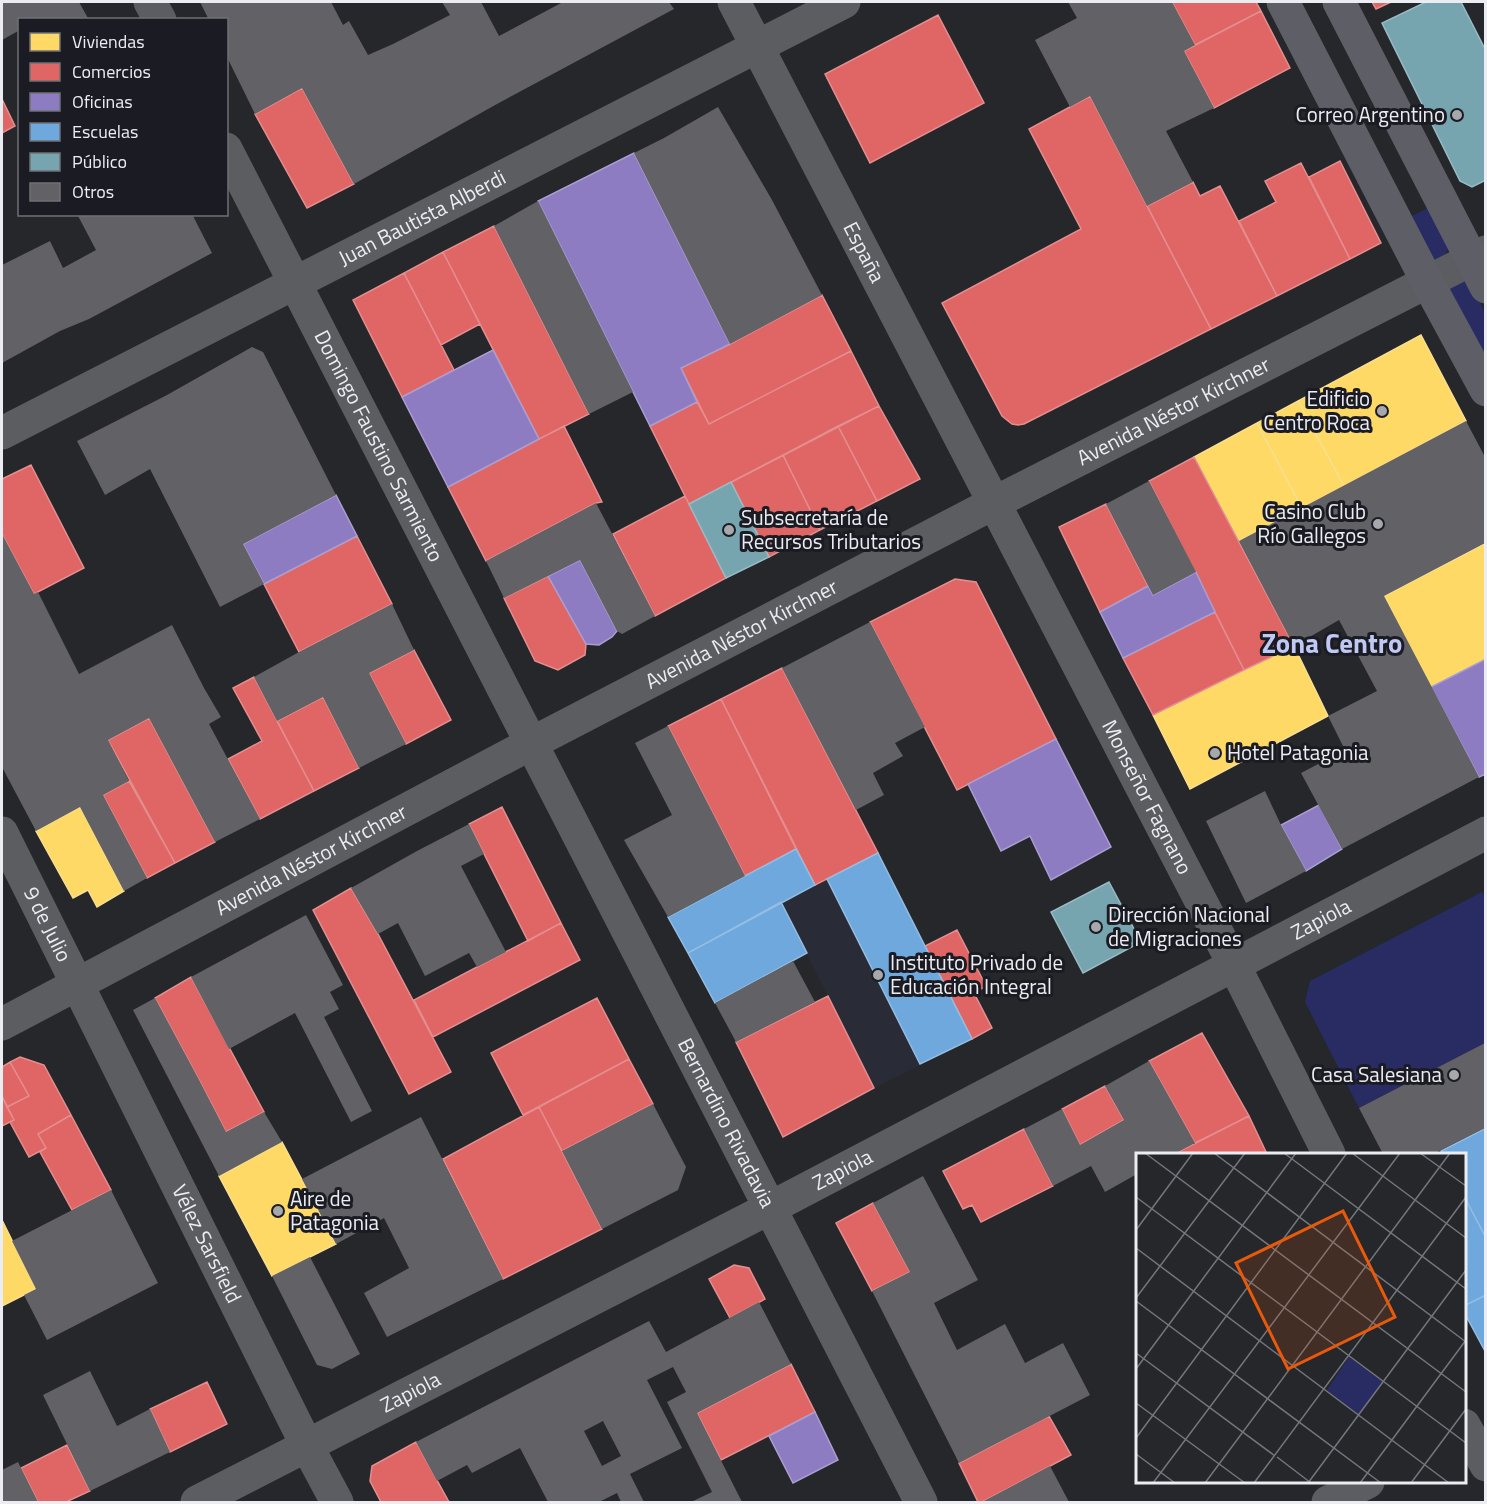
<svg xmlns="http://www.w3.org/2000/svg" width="1487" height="1504" font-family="'Titillium Web',sans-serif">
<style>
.built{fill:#292c37}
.green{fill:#282c63}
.homes{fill:#ffd966;stroke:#f9df90;stroke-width:1.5}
.shops{fill:#e06666;stroke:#e48e90;stroke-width:1.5}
.offices{fill:#8e7cc3;stroke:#aa9ed1;stroke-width:1.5}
.schools{fill:#6fa8dc;stroke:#94bde3;stroke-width:1.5}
.public{fill:#76a5af;stroke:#99bbc3;stroke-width:1.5}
.building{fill:#626266;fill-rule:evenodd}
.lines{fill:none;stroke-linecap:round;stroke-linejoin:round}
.minor{stroke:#5c5d61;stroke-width:33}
.tertiary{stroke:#5c5d61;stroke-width:33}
.secondary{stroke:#5c5d61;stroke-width:33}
.primary{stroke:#5d5e66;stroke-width:33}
.poi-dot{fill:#a7a8ac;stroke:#1b1c23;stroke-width:2}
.labels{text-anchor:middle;stroke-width:6;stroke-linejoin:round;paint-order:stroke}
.poi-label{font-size:21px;fill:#ecedf2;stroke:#1b1c23;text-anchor:start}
.street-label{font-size:21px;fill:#ecedf2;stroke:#1b1c23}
.district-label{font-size:27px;font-weight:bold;fill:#c0c9f4;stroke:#1b1c23}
.inset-road{fill:none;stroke:#75767b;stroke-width:1.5}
.view{fill:#e8590c;fill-opacity:0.15;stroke:#e8590c;stroke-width:3}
.inset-edge{fill:none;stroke:#ecedf2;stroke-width:3}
</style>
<rect width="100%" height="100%" fill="#26272b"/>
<path class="built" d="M878 853 972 1039 874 1088 781 902Z"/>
<path class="green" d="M1432 206C1435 213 1448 236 1449 242 1450 252 1442 258 1435 261L1406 219Z
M1468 279 1485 313V367L1447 294 1452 280Z
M1482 892 1486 898 1485 1043 1359 1108 1305 1002 1310 981Z"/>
<path class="homes" d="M1421 335 1466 421 1344 486 1298 401Z
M1298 401 1344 486 1302 508 1257 423Z
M1257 423 1302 508 1239 541 1194 457Z
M1486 543V659L1431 687 1384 596Z
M1294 646 1328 716 1190 789 1153 715Z
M80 807 124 891 97 907 88 890 73 898 36 831Z
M282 1142 336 1244 272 1276 219 1176Z
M2 1220 36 1289 2 1306Z"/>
<path class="shops" d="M1172 2H1256L1261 11 1195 45Z
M1372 2H1391L1376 9Z
M1261 11 1290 68 1214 108 1184 51Z
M938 15 984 103 870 163 825 74Z
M302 88 354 184 307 208 255 114Z
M1090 96 1211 329 1024 424 1018 425 1012 424 1002 416 942 303 1081 229 1029 129Z
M2 99 15 126 2 133Z
M1340 161 1381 243 1350 259 1309 177Z
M1301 163 1350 259 1277 296 1239 221 1276 202 1265 181Z
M1193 182 1200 196 1220 186 1277 296 1211 329 1147 206Z
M494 226 589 414 539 439 443 252Z
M443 252 480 324 441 345 404 273Z
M404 273 454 370 402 397 353 300Z
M822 295 851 351 709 424 681 368 730 344Z
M851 351 879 406 689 504 650 426 697 402 709 424Z
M879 406 920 479 877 501 838 426Z
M564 426 602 502 596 503 486 561 448 487Z
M838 426 877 501 820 530 783 455Z
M783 455 820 530 769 557 731 482Z
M1194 457 1294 646 1244 670 1149 481Z
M31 465 84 568 34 594 2 534V479Z
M685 496 726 578 655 616 613 534Z
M1106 504 1148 586 1100 612 1059 527Z
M357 536 392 604 299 652 264 584Z
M548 576 586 644 585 655 558 670 535 661 504 598Z
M955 579 976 582 1056 739 957 790 870 622Z
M1215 612 1244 670 1153 715 1123 658Z
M414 650 451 720 406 744 369 673Z
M782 668 878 853 815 885 721 699Z
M254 677 314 791 260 819 228 759 262 741 233 688Z
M323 697 359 768 314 791 277 721Z
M721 699 796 849 745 876 668 726Z
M149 718 215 842 175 863 108 740Z
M129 781 175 863 147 878 103 795Z
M502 807 561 923 528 941 469 824Z
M351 888 378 934 451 1072 409 1094 313 910Z
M561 923 580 960 433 1037 414 1000Z
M957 930 986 986 974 993 992 1028 972 1039 925 946Z
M191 977 264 1112 226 1132 197 1076 155 998Z
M828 996 874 1088 783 1137 736 1042Z
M597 998 629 1059 523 1115 491 1053Z
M1202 1033 1249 1116 1195 1143 1149 1061Z
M20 1057 44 1065 71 1115 38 1134 46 1148 29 1157 10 1122 14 1120 7 1107 29 1096 10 1062Z
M629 1059 653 1104 562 1151 539 1107Z
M10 1062 29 1096 7 1107 2 1096V1067Z
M1105 1086 1124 1120 1080 1145 1062 1109Z
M2 1096 14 1120 2 1126Z
M539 1107 602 1229 503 1279 443 1159Z
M71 1115 111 1190 72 1210 40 1152 46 1148 38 1134Z
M1249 1116 1267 1154H1179L1178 1152Z
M1024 1129 1053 1186 981 1222 972 1205 963 1209 943 1171Z
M873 1203 910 1272 872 1291 836 1223Z
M734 1265 749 1268 765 1299 730 1318 709 1279Z
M791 1364 815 1412 721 1460 697 1413Z
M207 1382 227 1424 170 1452 150 1409Z
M1049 1416 1071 1455 982 1502H978L959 1463Z
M416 1442 449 1502H381L370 1481 372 1466Z
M67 1445 90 1491 66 1502H38L21 1468Z"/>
<path class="offices" d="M634 153 730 344 681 368 697 402 650 426 538 201Z
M493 350 539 439 448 487 402 397Z
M336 495 357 536 264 584 243 544Z
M580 560 617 631 612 637 599 645 586 644 548 576Z
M1196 572 1215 612 1123 658 1100 612 1148 586 1153 595Z
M1486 659V774L1479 777 1431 687Z
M1056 739 1111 847 1051 880 1030 836 1001 851 968 784Z
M1319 805 1342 849 1306 871 1281 825Z
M815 1412 838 1460 793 1483 769 1436Z"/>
<path class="schools" d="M796 849 815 885 688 953 668 917Z
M878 853 972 1039 920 1064 827 879Z
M781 902 807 953 715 1003 688 953Z
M1486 1128V1238L1464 1196V1154H1443L1441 1151Z
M1464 1196 1486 1238V1295L1464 1306Z
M1486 1295V1353L1464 1312V1306Z"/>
<path class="public" d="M1426 2H1461L1486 51V180L1472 187 1460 181 1382 23Z
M731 482 769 557 726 578 689 504Z
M1109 882 1141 942 1083 973 1051 912Z"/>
<path class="building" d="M2 2H79L89 20H20V30L2 40Z
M200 2H331L343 25 349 21 368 55 393 44 450 15 442 2H481L499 36 563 2H669L674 9 497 104 354 184 302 88 255 114 226 55V20H209Z
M1068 2H1172L1195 45 1184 51 1214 108 1166 131 1193 182 1147 206 1090 96 1070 107 1035 40 1077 18Z
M718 107 772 200 822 295 730 344 634 153 664 138Z
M538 201 633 392 589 414 494 226Z
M77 214H192L212 253 89 319 60 331 2 363V265L50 241 63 268 96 250Z
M252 347 263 352 336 495 243 544 264 584 220 607 150 469 105 495 77 441 167 395Z
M1466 421 1485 457V543L1384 596 1479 777 1342 849 1301 773 1345 750 1328 716 1377 691 1339 620 1294 646 1239 541Z
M1149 481 1196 572 1153 595 1106 504Z
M596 503 655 616 622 634 617 631 580 560 504 598 486 561Z
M2 534 34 594 38 592 79 674 172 625 204 688 221 717 209 724 260 819 215 842 149 718 108 740 129 781 103 795 147 878 124 891 80 807 36 831 2 767Z
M392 604 414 650 369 673 406 744 359 768 323 697 277 721 254 677 299 652Z
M870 622 925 727 895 743 903 756 873 773 884 795 856 810 782 668Z
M668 726 745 876 668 917 624 840 672 815 635 743Z
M1265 791 1281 825 1306 871 1246 903 1206 821Z
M469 824 484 854 461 866 506 952 477 967 469 953 425 976 398 923 378 934 351 888 417 851Z
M306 915 343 985 330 992 339 1009 324 1017 372 1111 351 1122 295 1013 229 1049 191 977Z
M793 961 815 1002 736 1042 715 1003Z
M155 998 197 1076 226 1132 264 1112 282 1142 219 1176 133 1010Z
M1485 1043V1128L1433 1154H1383L1359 1108Z
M1149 1061 1195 1143 1174 1154H1138L1137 1174 1105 1192 1091 1166 1053 1186 1024 1129 1062 1109 1080 1145 1124 1120 1105 1086Z
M653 1104 686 1167 678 1190 602 1229 562 1151Z
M421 1117 503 1279 387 1337 364 1293 409 1268 384 1218 336 1244 302 1179Z
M923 1176 978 1280 934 1303 957 1350 1005 1324 1025 1363 1063 1343 1090 1395 959 1463 872 1291 910 1272 873 1203Z
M111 1190 158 1283 47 1340 24 1295 36 1289 12 1241Z
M310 1257 360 1354 332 1369 317 1365 272 1276Z
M759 1302 791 1364 697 1413 742 1502H691L712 1492 667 1402 686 1392 673 1367 647 1380 682 1448 630 1474 644 1502H621L617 1493 599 1502H548L520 1448 472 1473 467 1465 437 1481 416 1442 649 1321 666 1352ZM603 1421 621 1456 602 1466 584 1431Z
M90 1371 117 1426 150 1409 170 1452 90 1491 43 1395Z
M18 1462 38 1502H2V1470Z
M1050 1466 1069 1502H982Z"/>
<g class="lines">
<g class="minor">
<path d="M150 2 160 20"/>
<path id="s1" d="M734 2 1234 965 1329 1154"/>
<path id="s2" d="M226 149 921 1502"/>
<path id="s3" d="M2 433 844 2"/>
<path id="s4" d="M2 833 307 1446 337 1502"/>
<path d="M1464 1425 1486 1465"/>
<path d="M1328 1502 1368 1482"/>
</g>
<path class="tertiary" id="s5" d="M197 1502 770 1208 1486 833"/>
<path class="secondary" id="s6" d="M2 1024 532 743 994 503 1486 252"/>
<path class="primary" d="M1283 2 1428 283 1486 390
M1339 2 1486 287"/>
</g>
<g class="poi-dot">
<circle cx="1457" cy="115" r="6"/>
<circle cx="1382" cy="411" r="6"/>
<circle cx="1378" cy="524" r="6"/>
<circle cx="729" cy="530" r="6"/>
<circle cx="1215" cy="753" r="6"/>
<circle cx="1096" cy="927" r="6"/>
<circle cx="878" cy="975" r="6"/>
<circle cx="1454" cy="1075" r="6"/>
<circle cx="278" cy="1211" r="6"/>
</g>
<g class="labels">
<g class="poi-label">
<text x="1445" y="122" text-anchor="end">Correo Argentino</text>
<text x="1370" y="406" text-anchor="end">Edificio<tspan x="1370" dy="24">Centro Roca</tspan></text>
<text x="1366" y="519" text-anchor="end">Casino Club<tspan x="1366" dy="24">Río Gallegos</tspan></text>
<text x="741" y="525">Subsecretaría de<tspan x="741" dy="24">Recursos Tributarios</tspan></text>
<text x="1227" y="760">Hotel Patagonia</text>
<text x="1108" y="922">Dirección Nacional<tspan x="1108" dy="24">de Migraciones</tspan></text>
<text x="890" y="970">Instituto Privado de<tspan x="890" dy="24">Educación Integral</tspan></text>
<text x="1442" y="1082" text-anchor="end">Casa Salesiana</text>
<text x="290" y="1206">Aire de<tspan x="290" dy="24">Patagonia</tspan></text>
</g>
<g class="street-label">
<text dy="7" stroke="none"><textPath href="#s3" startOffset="472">Juan Bautista Alberdi</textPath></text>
<text dy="7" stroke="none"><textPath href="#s1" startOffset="282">España</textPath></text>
<text dy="7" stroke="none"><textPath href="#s6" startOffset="1322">Avenida Néstor Kirchner</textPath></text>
<text dy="7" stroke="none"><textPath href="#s2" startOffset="334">Domingo Faustino Sarmiento</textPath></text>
<text dy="7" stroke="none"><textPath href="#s6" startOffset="836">Avenida Néstor Kirchner</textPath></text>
<text dy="7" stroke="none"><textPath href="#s1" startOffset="896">Monseñor Fagnano</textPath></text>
<text dy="7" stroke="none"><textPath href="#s6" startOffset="350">Avenida Néstor Kirchner</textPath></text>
<text dy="7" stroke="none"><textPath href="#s5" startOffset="1266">Zapiola</textPath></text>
<text dy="7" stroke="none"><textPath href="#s4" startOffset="102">9 de Julio</textPath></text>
<text dy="7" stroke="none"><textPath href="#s2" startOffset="1095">Bernardino Rivadavia</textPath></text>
<text dy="7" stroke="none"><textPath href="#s5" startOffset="726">Zapiola</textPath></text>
<text dy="7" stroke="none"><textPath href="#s4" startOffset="459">Vélez Sarsfield</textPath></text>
<text dy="7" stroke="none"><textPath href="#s5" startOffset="240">Zapiola</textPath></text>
</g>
<g class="district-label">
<text x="1332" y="653">Zona Centro</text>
</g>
</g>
<g transform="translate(1136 1153)">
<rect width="330" height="330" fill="#26272b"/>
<path d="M213 204 247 229 223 262 191 237Z" fill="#282c63"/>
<path class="inset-road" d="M9 0 330 239M78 0 330 189M148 0 330 136M216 0 330 85M284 0 330 33M0 44 330 290M0 77 57 0M0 95 313 330M0 145 109 0M0 148 245 330M0 200 139 303M0 216 160 0M0 250 109 330M0 285 211 0M0 301 39 330M141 304 175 330M17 330 264 0M69 330 314 0M118 330 330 44M172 330 330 117M224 330 330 187M275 330 330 256"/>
<path class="view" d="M207 58 259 164 152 216 100 110Z"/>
<rect width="330" height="330" class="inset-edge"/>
</g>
<rect width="1487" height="1504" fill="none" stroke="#ecedf2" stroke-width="6"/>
<rect x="18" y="18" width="210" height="198" fill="#1b1c23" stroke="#6f7076" stroke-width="1.5"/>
<rect x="30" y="33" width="30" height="18" fill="#ffd966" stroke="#6f7076" stroke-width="1.5"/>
<text x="72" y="48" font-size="18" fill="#ecedf2">Viviendas</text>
<rect x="30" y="63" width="30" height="18" fill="#e06666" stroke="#6f7076" stroke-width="1.5"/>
<text x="72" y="78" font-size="18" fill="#ecedf2">Comercios</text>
<rect x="30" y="93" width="30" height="18" fill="#8e7cc3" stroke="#6f7076" stroke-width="1.5"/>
<text x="72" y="108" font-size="18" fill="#ecedf2">Oficinas</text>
<rect x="30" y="123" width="30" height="18" fill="#6fa8dc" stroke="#6f7076" stroke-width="1.5"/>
<text x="72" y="138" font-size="18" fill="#ecedf2">Escuelas</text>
<rect x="30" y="153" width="30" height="18" fill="#76a5af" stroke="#6f7076" stroke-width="1.5"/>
<text x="72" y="168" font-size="18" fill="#ecedf2">Público</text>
<rect x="30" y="183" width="30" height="18" fill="#626266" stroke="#6f7076" stroke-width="1.5"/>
<text x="72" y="198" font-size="18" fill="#ecedf2">Otros</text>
</svg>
